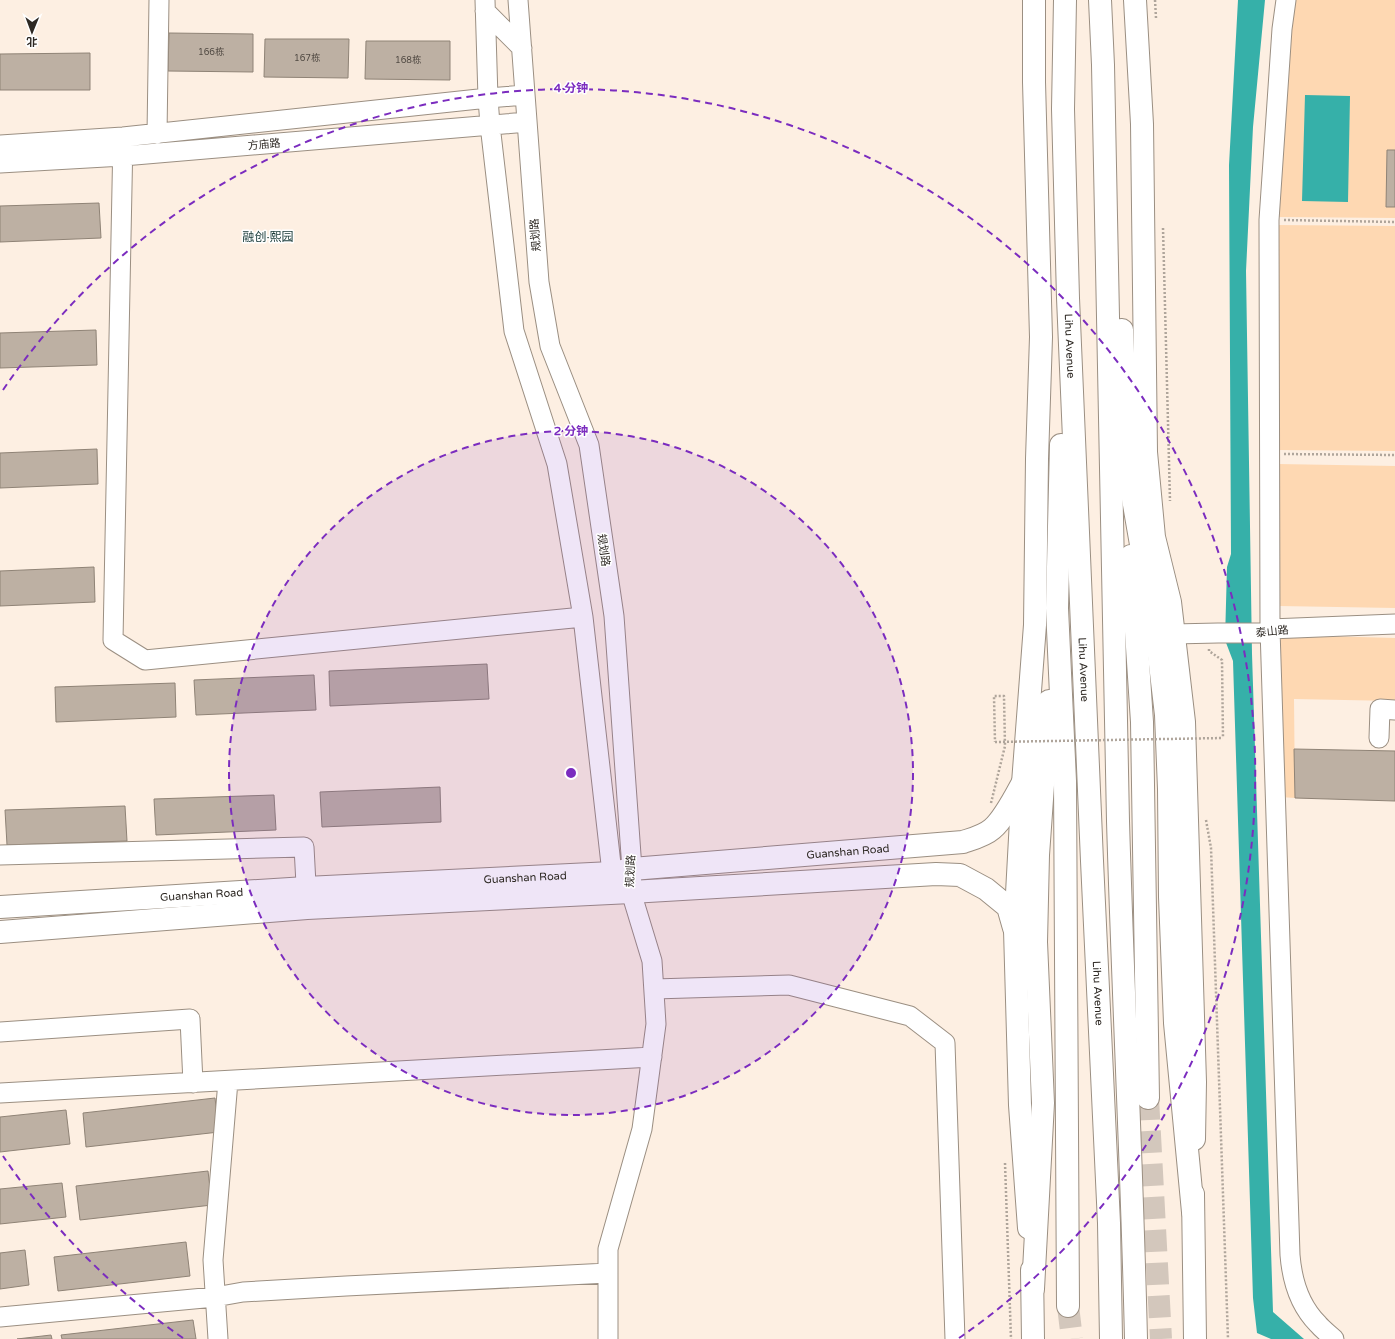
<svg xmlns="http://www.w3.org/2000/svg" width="1395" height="1339" font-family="'Varela Round','Noto Sans SC',sans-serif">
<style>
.green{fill:#fed8b2}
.water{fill:#36b0a9}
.building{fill:#bdb0a3;stroke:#8f8376}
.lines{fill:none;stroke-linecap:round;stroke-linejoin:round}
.highway-tunnel{stroke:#d3c7bc;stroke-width:22;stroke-dasharray:22 11;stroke-linecap:butt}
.minor-casing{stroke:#9b8f82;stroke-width:21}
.major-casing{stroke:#9b8f82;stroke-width:24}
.highway-casing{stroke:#9b8f82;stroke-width:24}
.path{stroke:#afa59b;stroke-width:2.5;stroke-dasharray:2 2;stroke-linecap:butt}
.minor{stroke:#fff;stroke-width:19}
.major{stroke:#fff;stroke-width:22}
.highway{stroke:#fff;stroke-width:22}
.path-bridge{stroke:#afa59b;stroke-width:2.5;stroke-dasharray:2 2;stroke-linecap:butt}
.ring{fill:none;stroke:#7b2cbf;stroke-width:2;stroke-dasharray:7 5}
.labels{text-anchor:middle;stroke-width:3;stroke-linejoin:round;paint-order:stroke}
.number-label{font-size:9px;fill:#514a43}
.street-label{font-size:11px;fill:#2d2823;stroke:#fff}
.neighbourhood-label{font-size:12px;fill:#143634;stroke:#fff}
.centre{fill:#7b2cbf;stroke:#fff;stroke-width:2}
.ring-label{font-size:12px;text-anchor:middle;font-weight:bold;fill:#7b2cbf;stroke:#fff;stroke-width:3;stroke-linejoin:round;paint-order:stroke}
</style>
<rect width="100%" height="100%" fill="#fdefe2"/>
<path class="green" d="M1293 0H1395V218L1276 217Z
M1276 225 1395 226V451L1278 450Z
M1278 464 1395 466V608L1279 606Z
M1288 635 1395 638V701L1294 699 1295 798 1280 797 1278 645 1281 637Z"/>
<path class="water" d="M1238 0H1265L1253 127 1246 271 1252 654 1273 1312 1304 1339H1271L1257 1333 1253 1298 1233 661 1225 640 1227 567 1231 554 1229 165Z
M1305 95 1350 96 1348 202 1302 201Z"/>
<path class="building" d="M169 33 253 34V72L168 71Z
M265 39H349L348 78 264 77Z
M366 41H450V80L365 79Z
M90 53V90H0V54Z
M1387 150H1395V207H1386Z
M99 203 101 238 0 242V206Z
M96 330 97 365 0 368V333Z
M97 449 98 484 0 488V453Z
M94 567 95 602 0 606V571Z
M487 664 489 699 330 706 329 671Z
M314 675 316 710 196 715 194 680Z
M175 683 176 717 56 722 55 687Z
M1294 749 1395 751V801L1295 798Z
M440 787 441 822 322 827 320 792Z
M274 795 276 830 156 835 154 799Z
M125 806 127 841 7 845 5 810Z
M215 1098 219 1132 86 1147 83 1113Z
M66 1110 70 1144 0 1152V1117Z
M208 1171 212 1205 80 1220 76 1186Z
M62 1183 66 1217 0 1224V1189Z
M186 1242 190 1276 58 1291 54 1257Z
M25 1250 29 1285 0 1289V1253Z
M193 1320 196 1339H62L61 1335Z
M51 1335 52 1339H17Z"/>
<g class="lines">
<path class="highway-tunnel" d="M1148 1098 1161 1339
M1068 1306 1072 1339"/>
<g class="minor-casing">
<path id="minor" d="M485 0 488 98 490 125 514 331 557 464 583 617 612 873 623 884
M518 0 539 282 550 346 589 445 614 616 632 869 631 892 652 961 656 1024 642 1129 608 1249V1339
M1286 0 1282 29 1269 220 1270 629 1290 1255C1292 1280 1300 1306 1318 1324 1323 1330 1329 1334 1334 1339
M485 11 522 48
M157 134 159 0
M123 137 113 640 145 660 583 617
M0 145 123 137 488 98 525 95
M0 163 123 156 527 122
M1173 634 1218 633H1266L1270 629 1395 624
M1379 738 1380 709 1395 710
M0 855 304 847 307 903
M654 989 789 985 910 1016 945 1043 955 1339
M0 1032 190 1019 193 1083
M0 1093 652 1057
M0 1317 215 1297 243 1292 346 1286 608 1273
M218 1339 213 1260 228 1081"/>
</g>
<g class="major-casing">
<g id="major">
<path d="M1135 0 1142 124 1146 452 1154 537 1170 602 1184 722 1195 1082 1194 1139"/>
<path id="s1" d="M0 907 306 888 612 873 632 869 963 842C972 839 984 836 992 829 1003 820 1015 797 1022 784"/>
<path d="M0 932 307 908 631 892 936 874 960 875 986 889 1008 907 1014 928"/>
<path d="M1193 1194 1195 1339"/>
<path d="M1029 1228 1020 1105 1015 930 1023 783 1035 625 1037 459 1041 337 1034 82V0"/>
<path d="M1032 1270 1033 1339"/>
</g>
</g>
<g class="highway-casing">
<g id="highway">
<path id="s2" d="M1065 0 1063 109 1068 298 1092 861 1109 1223 1111 1339"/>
<path d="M1100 0 1103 65C1107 317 1111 569 1118 821 1123 993 1132 1166 1136 1339"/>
<path d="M1122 330 1128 470 1156 630 1166 715 1169 789 1170 897 1175 1023 1193 1212"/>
<path d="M1061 445 1057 608 1065 781 1068 1306"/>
<path d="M1131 556 1142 722 1148 1098"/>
<path d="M1033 1289 1043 1103 1036 942 1038 855 1049 701"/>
</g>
</g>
<path class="path" d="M1155 0 1156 18
M1284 220 1395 222
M1163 228 1170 501
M1284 454 1395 455
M1209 649V651L1222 660 1223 738
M991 803 1005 746 1004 696H994L995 742
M1206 820 1211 848 1228 1339
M1005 1163 1011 1339"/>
<use href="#minor" class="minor"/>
<use href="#major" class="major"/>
<use href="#highway" class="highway"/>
<path class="path-bridge" d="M995 742 1223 738"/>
</g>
<circle cx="571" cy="773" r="342" fill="#7b2cbf" fill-opacity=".12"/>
<g class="ring">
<circle cx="571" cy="773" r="342"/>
<path d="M183 1338A685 685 0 0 1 3 1156M3 390A685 685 0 1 1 959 1338"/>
</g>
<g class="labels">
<g class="number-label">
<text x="211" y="55">166栋</text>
<text x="307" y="61">167栋</text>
<text x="408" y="63">168栋</text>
</g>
<g class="street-label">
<text transform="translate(264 144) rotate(-5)" y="4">方庙路</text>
<text transform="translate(535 235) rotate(-94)" y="4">规划路</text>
<text dy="4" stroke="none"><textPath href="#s2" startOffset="346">Lihu Avenue</textPath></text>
<text transform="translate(604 550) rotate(82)" y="4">规划路</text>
<text transform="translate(1272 631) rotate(-6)" y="4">泰山路</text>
<text dy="4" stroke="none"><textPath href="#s2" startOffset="670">Lihu Avenue</textPath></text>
<text dy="4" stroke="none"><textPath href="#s1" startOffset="850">Guanshan Road</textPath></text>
<text transform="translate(630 871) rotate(-87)" y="4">规划路</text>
<text dy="4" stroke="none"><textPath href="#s1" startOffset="526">Guanshan Road</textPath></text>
<text dy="4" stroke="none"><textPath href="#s1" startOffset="202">Guanshan Road</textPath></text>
<text dy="4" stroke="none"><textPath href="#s2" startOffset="994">Lihu Avenue</textPath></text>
</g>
<g class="neighbourhood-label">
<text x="268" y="241">融创·熙园</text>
</g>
</g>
<circle cx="571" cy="773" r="6" class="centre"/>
<g class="ring-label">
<text x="571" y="92">4 分钟</text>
<text x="571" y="435">2 分钟</text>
</g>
<g transform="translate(32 32) rotate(181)" stroke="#ffffff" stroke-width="3" paint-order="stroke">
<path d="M0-3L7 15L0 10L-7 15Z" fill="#2d2823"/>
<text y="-6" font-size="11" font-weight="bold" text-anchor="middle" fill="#2d2823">北</text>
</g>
</svg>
